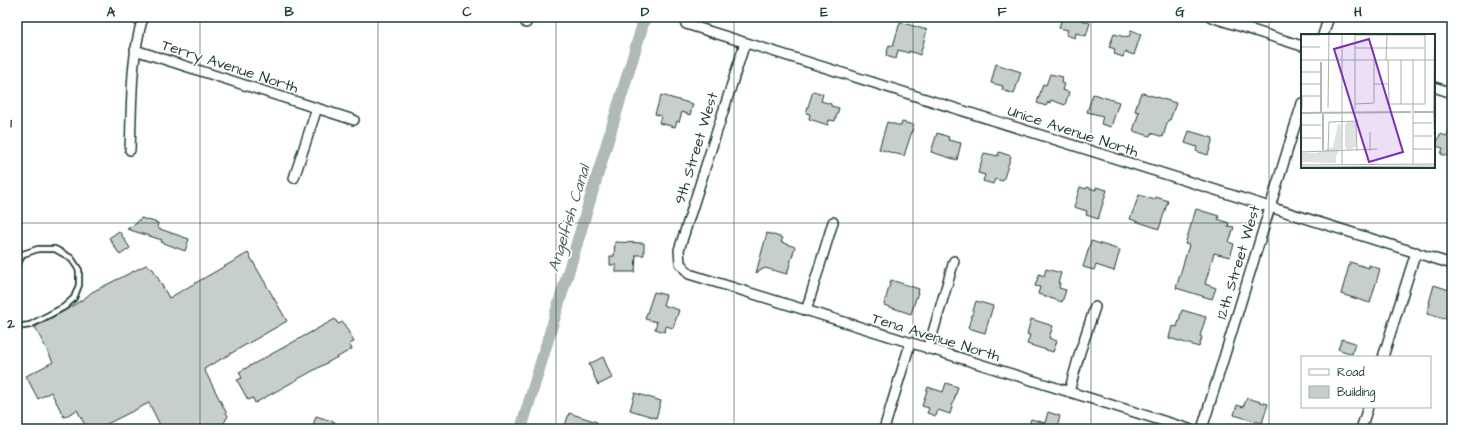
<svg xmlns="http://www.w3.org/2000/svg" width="1469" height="446" font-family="'Architects Daughter',sans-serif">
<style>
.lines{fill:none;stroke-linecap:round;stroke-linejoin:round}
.canal{stroke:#afbab7;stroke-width:12}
.building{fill:#c7cfcc;stroke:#1f3d34}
.lane-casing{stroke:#1f3d34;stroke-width:8}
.street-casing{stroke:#1f3d34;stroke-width:12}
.lane{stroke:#fff;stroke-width:4.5}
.street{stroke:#fff;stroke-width:9}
.grid{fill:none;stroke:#1f3d34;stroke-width:1;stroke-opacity:0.55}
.labels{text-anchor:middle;stroke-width:3.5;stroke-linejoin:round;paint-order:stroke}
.street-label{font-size:15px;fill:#1f3d34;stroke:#fff}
.water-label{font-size:16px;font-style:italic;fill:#4a625b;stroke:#fff}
.inset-river{fill:none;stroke:#afbab7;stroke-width:2}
.inset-road{fill:none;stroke:#a5b1ae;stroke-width:1}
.view{fill:#7b2cbf;fill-opacity:0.15;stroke:#7b2cbf;stroke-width:2}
.inset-edge{fill:none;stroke:#1f3d34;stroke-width:2}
.neatline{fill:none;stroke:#1f3d34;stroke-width:1.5}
.grid-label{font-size:13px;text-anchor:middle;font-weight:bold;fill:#1f3d34}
</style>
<rect width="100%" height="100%" fill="#fff"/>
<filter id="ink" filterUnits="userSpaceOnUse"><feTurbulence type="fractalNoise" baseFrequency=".025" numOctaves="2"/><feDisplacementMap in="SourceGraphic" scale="8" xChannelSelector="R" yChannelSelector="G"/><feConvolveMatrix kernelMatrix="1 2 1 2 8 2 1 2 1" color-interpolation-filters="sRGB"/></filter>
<g filter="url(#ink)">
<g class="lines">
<path class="canal" d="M521 429 645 17"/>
</g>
<path class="building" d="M1062 17H1082L1081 20 1090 23 1086 36 1076 33 1075 38 1066 35 1068 30 1059 28Z
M900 22 927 30 920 55 909 51V53L898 50 896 59 886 56 889 45 893 46Z
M1131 30 1141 34 1134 55 1125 52 1123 57 1114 54 1115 49 1109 47 1114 34 1125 37 1126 36 1129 37Z
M996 64 1021 72 1014 94 1002 90 1003 86 991 83Z
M1050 74 1063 77 1061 83 1064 84 1062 90 1069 92 1065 105 1051 100 1050 103 1048 102 1046 106 1037 103 1043 84 1046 85Z
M813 91 823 94 821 101 831 104V106L839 108 835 121 829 120 828 125 809 119 810 114 806 113Z
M1143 93 1176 103 1170 120H1168L1163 137 1151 133 1150 136 1133 131 1139 112 1135 111 1140 95Z
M1093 94 1119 102 1111 127 1101 124 1103 116 1087 112Z
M661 95 693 104 690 115 682 112 679 122 677 121 675 127 659 123 661 116 655 114Z
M887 122 901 126 902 122 914 125 904 156 879 149Z
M1450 125 1452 126V158L1441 154 1443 148 1436 146 1440 134 1447 136Z
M1189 131 1213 138 1208 155 1196 151 1197 147 1185 143Z
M937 133 949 137 948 140 961 143 957 160 931 152Z
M999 152 1011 156 1003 181 995 179 993 184 983 181 985 175 978 173 984 153 998 156Z
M1080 187 1086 189 1087 187 1096 190V187L1107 190 1098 219 1086 215 1087 211 1074 207Z
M1139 195 1155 200 1156 197 1168 201 1159 229 1130 219Z
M1196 209 1219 216 1218 219 1229 223 1228 226 1234 227 1229 242 1234 244 1230 257 1214 253 1205 284 1216 288 1212 299 1176 288 1189 245 1185 244Z
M141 218 158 223 157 228 189 239 185 251 161 242 162 240 127 229 137 223 138 220H140Z
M119 231 130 248 120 255 109 238Z
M767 233 783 238 781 242 795 247 787 274 765 268 756 273Z
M1091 241 1120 250 1114 271 1096 265 1094 270 1083 267Z
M615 242 644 243V255H636L635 272H616V265H610V256H614Z
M248 253 287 321 204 369 228 416 224 423 213 429H162L149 403 97 429H87L77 410 64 417 51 392 38 399 26 376 53 362 35 327 66 310 85 298 92 292 146 265 153 269 169 298Z
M1350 262 1369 268V265L1380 269 1370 303 1341 294Z
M1046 269 1061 273 1058 283H1060L1059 288 1066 290 1062 302 1038 294 1040 287 1035 286 1039 274 1044 276Z
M891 280 919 289 911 314 884 305Z
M1434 285 1452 291V298L1445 319 1427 314 1430 303H1429Z
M654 292 666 295 663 305 679 310 673 328 666 326 665 332 655 329 657 322 645 319Z
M976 301 993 306 985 333 968 328Z
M1182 310 1206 317 1200 336 1202 337 1199 347 1169 338 1172 326 1177 327Z
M335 319 338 324 343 322 354 342 349 344 352 349 255 403 253 398 248 400 237 380 242 378 239 372Z
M1031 319 1053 326 1049 338 1057 341 1053 352 1027 344 1030 335 1027 334Z
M1342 339 1355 343 1352 354 1338 349Z
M603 357 612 378 598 385 589 364Z
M946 383 958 387 950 414 938 410 936 416 927 413 929 408 922 406 928 387 943 392Z
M635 393 661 401 656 418 630 410Z
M1247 398 1268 404 1262 423 1234 415 1237 405 1243 407Z
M1048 412 1060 416 1057 429H1028L1031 419 1045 423Z
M569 413 597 422 595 429H564Z
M316 416 335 422 333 429H312Z"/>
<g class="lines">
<g class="lane-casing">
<path id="lane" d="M17 265 23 254 38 249H55L71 258 79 270V285L74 298 64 307 30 325 17 327"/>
</g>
<g class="street-casing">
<path id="street" d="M1211 17 1302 46
M526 23 528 17
M686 24 1452 264
M1323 35 1329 17
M745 43 679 250 680 263 689 274 1189 429
M135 50 354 120
M1434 87 1452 93
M130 150C132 105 130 60 143 17
M294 178 317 108
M806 311 833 222
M928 349 954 261
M1383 357 1416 252
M1069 392 1080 352 1095 307
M884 429 910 344
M1202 429 1302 103
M1361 429 1368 407"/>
</g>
<use href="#lane" class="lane"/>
<use href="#street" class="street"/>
</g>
</g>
<path class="grid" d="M200 17V429M378 17V429M556 17V429M734 17V429M913 17V429M1091 17V429M1269 17V429M17 223H1452"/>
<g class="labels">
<g class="street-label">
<text transform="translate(230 66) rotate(18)" y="5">Terry Avenue North</text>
<text transform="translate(1073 131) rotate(18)" y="5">Unice Avenue North</text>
<text transform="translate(696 148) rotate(-73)" y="5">9th Street West</text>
<text transform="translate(1238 262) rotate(-73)" y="5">12th Street West</text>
<text transform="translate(936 337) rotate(17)" y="5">Tena Avenue North</text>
</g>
<g class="water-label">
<text transform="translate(568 218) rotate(-73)" y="6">Angelfish Canal</text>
</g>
</g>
<g transform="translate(1301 34)">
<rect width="134" height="134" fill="#fff"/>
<path d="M52 87 55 88V113L47 116 44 113V92L46 88ZM37 90 40 91V114L35 122V129L0 128V119H16L32 113Z" fill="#dee3e2"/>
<path d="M133 0H134V129L132 79Z" fill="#afbab7"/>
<path class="inset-river" d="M20 78V28M113 78H134M0 79 110 78M22 116V79"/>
<path class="inset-road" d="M41 0V131M0 1H19M54 1H124M0 13H19M54 14H124M0 26H134M85 26 86 1M87 26 88 70H124V0M112 26V130M0 38H19M0 50H19M73 50H87M0 62H19M54 70 73 69V26M100 70V26M27 74 28 0M1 75V62M54 75V0M55 87 56 117M112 89H131M0 91H20M113 102H131M0 104H20M112 115H131M27 117 28 88 57 87M69 117V98M0 118 76 115M0 131 134 130M0 133 134 132"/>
<path class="view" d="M68 5 102 118 68 128 33 15Z"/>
<rect width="134" height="134" class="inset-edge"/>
</g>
<rect width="1469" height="446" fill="none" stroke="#fff" stroke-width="44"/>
<rect x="1301" y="356" width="130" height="52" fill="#ffffff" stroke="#a5b1ae"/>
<rect x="1309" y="369" width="20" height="6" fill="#ffffff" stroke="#a5b1ae"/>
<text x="1337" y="376" font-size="12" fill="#1f3d34">Road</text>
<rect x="1309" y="386" width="20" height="12" fill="#c7cfcc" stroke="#a5b1ae"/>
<text x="1337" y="396" font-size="12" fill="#1f3d34">Building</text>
<rect x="22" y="22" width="1425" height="402" class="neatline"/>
<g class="grid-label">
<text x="111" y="16">A</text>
<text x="289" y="16">B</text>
<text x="467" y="16">C</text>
<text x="645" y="16">D</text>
<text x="824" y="16">E</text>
<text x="1002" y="16">F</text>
<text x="1180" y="16">G</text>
<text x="1358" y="16">H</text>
<text x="11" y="127">1</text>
<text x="11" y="328">2</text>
</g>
</svg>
